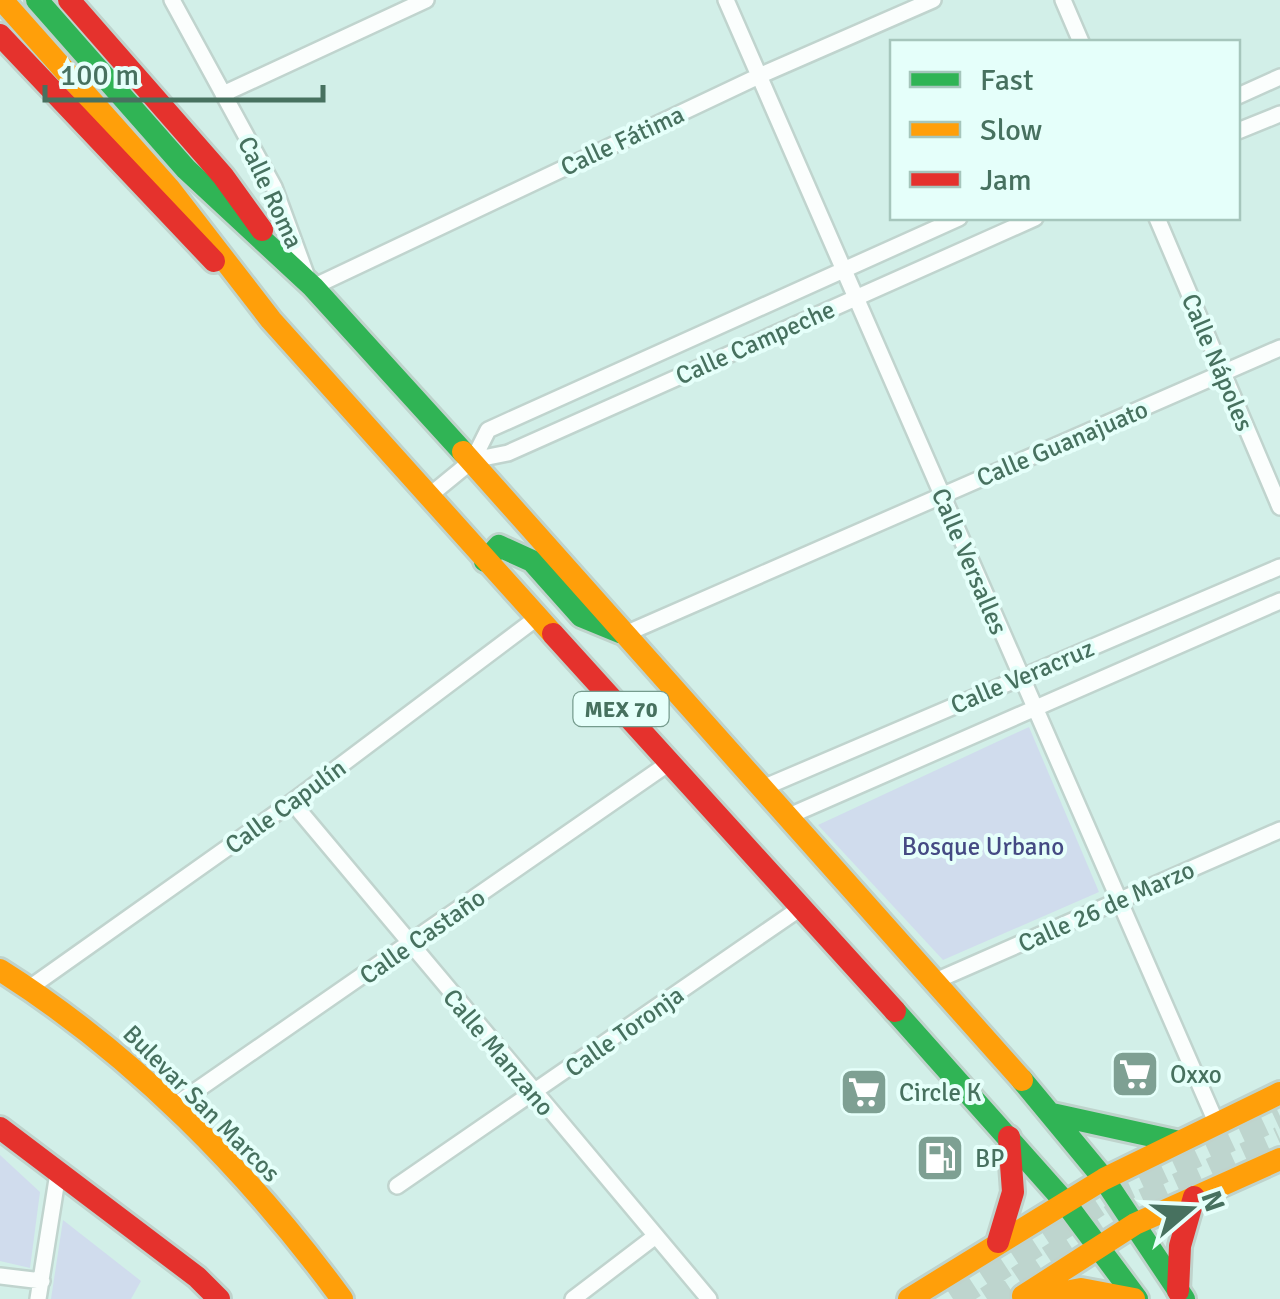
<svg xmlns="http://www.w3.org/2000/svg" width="1280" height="1299" font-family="Signika,sans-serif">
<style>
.residential{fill:#d2efe8;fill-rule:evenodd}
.green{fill:#d0dced}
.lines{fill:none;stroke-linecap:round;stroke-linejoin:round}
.primary-tunnel{stroke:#bed5ce;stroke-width:25;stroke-dasharray:25 12;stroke-linecap:butt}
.street-casing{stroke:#c0d4ce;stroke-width:20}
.fast-casing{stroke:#bfd3cc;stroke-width:28}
.slow-casing{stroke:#bfd3cc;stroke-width:28}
.jam-casing{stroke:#bfd3cc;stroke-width:28}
.street{stroke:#fbfefd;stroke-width:15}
.fast{stroke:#30b455;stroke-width:22}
.slow{stroke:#ff9f0a;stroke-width:22}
.jam{stroke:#e5322d;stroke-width:22}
.labels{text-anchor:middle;stroke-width:8;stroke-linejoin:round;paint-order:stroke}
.shield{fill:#e5fffa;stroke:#769c8e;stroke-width:2.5}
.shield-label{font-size:22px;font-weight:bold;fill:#47715f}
.street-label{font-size:25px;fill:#47715f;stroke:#e5fffa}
.park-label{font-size:25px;fill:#454a83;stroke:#e5fffa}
.poi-label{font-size:25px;fill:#47715f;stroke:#e5fffa;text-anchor:start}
</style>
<rect width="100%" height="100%" fill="#e5f6f3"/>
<path class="residential" d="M0 0H1280V1299H0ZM892 42H1238V218H892Z"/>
<path class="green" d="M1029 727 1099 892 943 960 818 825Z
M0 1155 40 1192 30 1268 0 1261Z
M63 1220 141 1281 131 1299H51Z"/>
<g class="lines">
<path class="primary-tunnel" d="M953 1299 1115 1193 1280 1116
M987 1299 1119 1212 1280 1139"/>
<g class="street-casing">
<path id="street" d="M172 0 274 187 307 277
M726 0 1216 1122
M1063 0 1081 42
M223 94 426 0
M1238 96 1280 77
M1238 131 1280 114
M1157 218 1280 507
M313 287 759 76 933 0
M473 460 508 453 1035 218
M429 496 473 460 488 430 959 218
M625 634 1280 348
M765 787 1280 567
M292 802 709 1299
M789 816 1280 601
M933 982 1280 830
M28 989 292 802 538 617
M174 1106 669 763
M397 1186 799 909
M0 1276 42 1281
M38 1299 58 1173
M573 1299 653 1238"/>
</g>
<g class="fast-casing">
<path id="fast" d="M37 0 186 169 313 287 463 452
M485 561 499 546 532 561 581 616 620 632
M895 1011 1064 1201 1137 1299
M1022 1080 1104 1179 1184 1299
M1052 1114 1175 1141"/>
</g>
<g class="slow-casing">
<path id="slow" d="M2 0 169 188 271 320 553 634
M463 452 1022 1080
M0 970C133 1054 249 1172 342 1299
M1023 1296 1135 1224 1280 1159
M909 1299 1104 1179 1280 1093
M1028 1299 1081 1289 1134 1299"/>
</g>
<g class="jam-casing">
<path id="jam" d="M69 0 223 176 262 230
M0 35 214 261
M553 634 895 1011
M0 1128 197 1277 219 1299
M998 1242 1013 1192 1009 1137
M1178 1291 1180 1246 1194 1197"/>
</g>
<use href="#street" class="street"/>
<use href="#fast" class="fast"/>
<use href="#slow" class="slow"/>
<use href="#jam" class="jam"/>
</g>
<defs>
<g id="supermarket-square" transform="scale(2.5)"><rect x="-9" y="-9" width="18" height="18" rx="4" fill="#7ea093" stroke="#e5fffa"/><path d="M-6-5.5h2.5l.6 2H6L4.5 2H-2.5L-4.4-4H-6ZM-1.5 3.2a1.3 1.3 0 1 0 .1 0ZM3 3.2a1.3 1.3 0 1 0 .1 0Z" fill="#fff"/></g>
<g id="fuel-square" transform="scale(2.5)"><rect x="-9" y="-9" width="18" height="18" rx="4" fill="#7ea093" stroke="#e5fffa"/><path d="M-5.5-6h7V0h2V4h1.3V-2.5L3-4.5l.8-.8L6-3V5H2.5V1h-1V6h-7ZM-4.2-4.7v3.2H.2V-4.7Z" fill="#fff"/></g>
</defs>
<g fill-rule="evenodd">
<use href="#supermarket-square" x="1135" y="1074"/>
<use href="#supermarket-square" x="864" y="1092"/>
<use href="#fuel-square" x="940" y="1158"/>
</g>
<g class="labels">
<rect class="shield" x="573.5" y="692" width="95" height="34" rx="8"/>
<g class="shield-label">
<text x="621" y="717">MEX 70</text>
</g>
<g class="street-label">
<text transform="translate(622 140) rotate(-25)" y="9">Calle Fátima</text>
<text transform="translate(271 192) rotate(65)" y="9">Calle Roma</text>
<text transform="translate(755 342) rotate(-24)" y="9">Calle Campeche</text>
<text transform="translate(1218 362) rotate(67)" y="9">Calle Nápoles</text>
<text transform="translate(1062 443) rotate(-23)" y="9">Calle Guanajuato</text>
<text transform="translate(970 561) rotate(67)" y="9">Calle Versalles</text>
<text transform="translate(1022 676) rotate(-23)" y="9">Calle Veracruz</text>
<text transform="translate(285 806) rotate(-36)" y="9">Calle Capulín</text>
<text transform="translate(1106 906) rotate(-24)" y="9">Calle 26 de Marzo</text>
<text transform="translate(422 936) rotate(-35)" y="9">Calle Castaño</text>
<text transform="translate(624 1031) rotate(-35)" y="9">Calle Toronja</text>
<text transform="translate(499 1052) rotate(50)" y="9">Calle Manzano</text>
<text transform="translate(202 1103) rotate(45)" y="9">Bulevar San Marcos</text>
</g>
<g class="park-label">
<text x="983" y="855">Bosque Urbano</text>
</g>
<g class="poi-label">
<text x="1170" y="1083">Oxxo</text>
<text x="899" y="1101">Circle K</text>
<text x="975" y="1167">BP</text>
</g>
</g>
<rect x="890" y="40" width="350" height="180" fill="#e5fffa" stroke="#a6c6bc" stroke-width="2.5"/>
<rect x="910" y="72" width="50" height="15" fill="#30b455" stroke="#a6c6bc" stroke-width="2.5"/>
<text x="980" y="90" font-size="30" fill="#47715f">Fast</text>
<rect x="910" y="122" width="50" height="15" fill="#ff9f0a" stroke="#a6c6bc" stroke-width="2.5"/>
<text x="980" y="140" font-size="30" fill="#47715f">Slow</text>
<rect x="910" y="172" width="50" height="15" fill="#e5322d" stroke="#a6c6bc" stroke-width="2.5"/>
<text x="980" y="190" font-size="30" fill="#47715f">Jam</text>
<g transform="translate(1190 1209) rotate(71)" stroke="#e5fffa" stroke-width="8" paint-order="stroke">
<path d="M0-8L18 38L0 25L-18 38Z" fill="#47715f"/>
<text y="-15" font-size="28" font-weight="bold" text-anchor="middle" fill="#47715f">N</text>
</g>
<path d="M45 85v15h278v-15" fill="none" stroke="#47715f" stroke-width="5"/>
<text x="60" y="85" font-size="30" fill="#47715f" stroke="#e5fffa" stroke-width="8" paint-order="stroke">100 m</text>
</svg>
